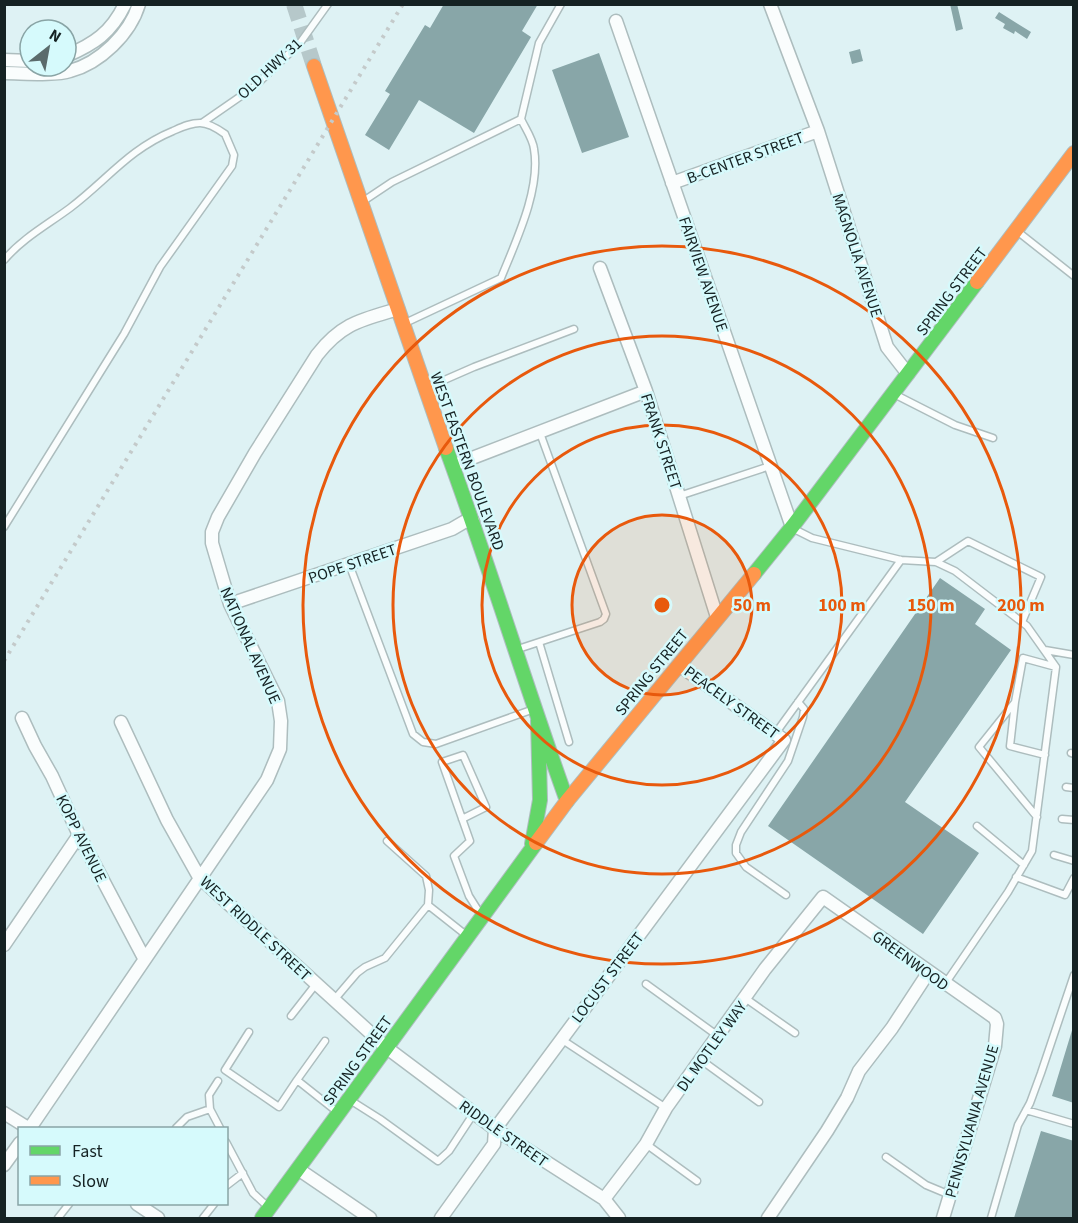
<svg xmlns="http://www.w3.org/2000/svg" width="1078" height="1223" font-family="'Source Sans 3',sans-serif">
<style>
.building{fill:#88a6a8}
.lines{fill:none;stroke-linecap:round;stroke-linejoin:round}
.secondary-tunnel{stroke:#b6c8ca;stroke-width:16;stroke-dasharray:16 8;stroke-linecap:butt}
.lane-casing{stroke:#adbdbe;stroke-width:9}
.street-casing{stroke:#adbdbe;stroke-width:15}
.fast-casing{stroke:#adbdbe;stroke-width:16}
.slow-casing{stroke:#adbdbe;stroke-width:16}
.lane{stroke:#fafdfd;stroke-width:6}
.street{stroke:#fafdfd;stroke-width:12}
.fast{stroke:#63d668;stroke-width:14}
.slow{stroke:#ff974d;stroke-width:14}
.rail{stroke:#c4caca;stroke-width:4;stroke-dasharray:3 6;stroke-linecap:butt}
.ring{fill:none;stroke:#e8590c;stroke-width:3}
.labels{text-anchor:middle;stroke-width:5;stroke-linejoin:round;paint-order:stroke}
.street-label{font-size:16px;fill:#152223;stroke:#d6fafc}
.centre{fill:#e8590c;stroke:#d6fafc;stroke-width:3}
.ring-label{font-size:18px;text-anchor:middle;font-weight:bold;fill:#e8590c;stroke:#d6fafc;stroke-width:5;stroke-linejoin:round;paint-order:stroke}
</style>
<rect width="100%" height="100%" fill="#def2f4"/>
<path class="building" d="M444 4H538L522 31 531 37 474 133 419 100 389 150 365 135 390 94 385 91 425 25 430 28Z
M950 4H957L963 29 956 31Z
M999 12 1031 32 1027 39 1015 31 1014 34 1003 28 1005 24 995 18Z
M860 49 863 61 852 64 849 52Z
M599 53 629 137 582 153 552 70Z
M940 578 985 609 975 624 1011 650 905 802 979 853 923 934 768 826Z
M1073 1027 1074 1028V1103L1052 1096Z
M1041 1131 1074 1141V1218H1014Z"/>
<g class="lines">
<path class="secondary-tunnel" d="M294 4 314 66"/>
<g class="lane-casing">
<path id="lane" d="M202 123 254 87 300 43 328 4
M362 202 392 182 521 119 539 43 561 4
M1017 231 1074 276
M4 260C23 238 47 225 70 208 107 180 129 149 173 131 182 127 190 123 200 123 209 123 218 129 225 134L234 155 232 166 160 267 124 334 4 527
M403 324 501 278C516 241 541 189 534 149 533 139 525 128 521 119
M426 388 474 367 574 329
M894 394 955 425 993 438
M679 496 770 466
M792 528 812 538 901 560 936 562 955 571 1027 626 1056 667 1032 851 1008 892 945 984
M936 562 968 541 1041 577 1022 622
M349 564 413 734 423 742 436 744 534 709
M539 642 569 742
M518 649 600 622 604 619 606 614 540 433
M1045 650 1074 655
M1015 702 1010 746 1045 755
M775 734 901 560
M1071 753 1074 754
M1066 787 1074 788
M1037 817 979 747 1015 702 1023 658 1056 667
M462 819 486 807 463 755 442 762 470 841 454 856 469 896 481 915
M1062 819 1074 820
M977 826 1024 865
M387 841 426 876 429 890 428 905 466 935
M1054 855 1074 861
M1016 877 1065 895 1074 878
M786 895 746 867 736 853V845L741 832 788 761 803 717 804 709 798 702
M646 984 718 1036
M745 998 795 1033
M334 1000 357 973 365 967 385 958 428 905
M291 1016 316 984
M249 1032 225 1070 279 1107 297 1080
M561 1039 666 1108
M325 1041 297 1080 336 1111
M701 1060 759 1102
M218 1081 209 1095 210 1109 220 1128
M350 1100 380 1119 438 1161 449 1151 474 1113
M1026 1110 1074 1124
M176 1128 187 1117 210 1109
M226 1142 253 1193 267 1206
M646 1144 697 1181
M886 1157 926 1185 950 1195
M226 1186 243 1173
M58 1218 69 1204
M203 1218 214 1204
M991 1218 1018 1125 1030 1103 1041 1073 1074 975"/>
</g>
<g class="street-casing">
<path id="street" d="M770 4 818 131 887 347 908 374
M616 21 792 527
M66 56C94 44 111 33 125 4
M4 60 30 61
M4 73C22 73 55 76 70 71 100 63 130 34 139 4
M672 183 818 131
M600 268 646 391 717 617
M454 465 646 391
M230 604 452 529 464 522 473 521
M22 718 35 746 52 776 79 835 144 958
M121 722 167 820 199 877 387 1048 495 1129 604 1199 619 1218
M4 945 79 835
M4 1113 28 1128
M30 1128 267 780 280 749 281 721 278 701 230 604 212 543V532L218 517 255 453 317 355C342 323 361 320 398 309
M4 1165 20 1143
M298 1169 370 1218
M604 1199 646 1144 666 1108 765 969 823 897 995 1018 997 1024 995 1046 943 1218
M137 1204 158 1218
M441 1218 494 1144 495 1129 784 740 679 665
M768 1218 827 1131 847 1098 859 1071 892 1028 928 973"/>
</g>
<g class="fast-casing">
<path id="fast" d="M446 448C489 565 525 684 567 801
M754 574 792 527 977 282
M532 844 540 800 538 720
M262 1218 536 843"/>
</g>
<g class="slow-casing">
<path id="slow" d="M314 66 446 448
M977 282 1074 153
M536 843 567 801 754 574"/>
</g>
<use href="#lane" class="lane"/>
<use href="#street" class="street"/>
<use href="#fast" class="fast"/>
<use href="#slow" class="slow"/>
<path class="rail" d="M4 661 403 4"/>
</g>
<circle cx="662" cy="605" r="90" fill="#e8590c" fill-opacity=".12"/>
<g class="ring">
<circle cx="662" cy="605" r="90"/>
<circle cx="662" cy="605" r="180"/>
<circle cx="662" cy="605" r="269"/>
<circle cx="662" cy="605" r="359"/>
</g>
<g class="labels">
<g class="street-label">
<text transform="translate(269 68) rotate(-43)" y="6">OLD HWY 31</text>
<text transform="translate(745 157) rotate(-20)" y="6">B-CENTER STREET</text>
<text transform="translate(858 255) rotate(72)" y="6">MAGNOLIA AVENUE</text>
<text transform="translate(704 274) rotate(71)" y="6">FAIRVIEW AVENUE</text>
<text transform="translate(951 291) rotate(-53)" y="6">SPRING STREET</text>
<text transform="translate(662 441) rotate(72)" y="6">FRANK STREET</text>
<text transform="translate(468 461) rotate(70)" y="6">WEST EASTERN BOULEVARD</text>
<text transform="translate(352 563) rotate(-19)" y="6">POPE STREET</text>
<text transform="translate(251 645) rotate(66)" y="6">NATIONAL AVENUE</text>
<text transform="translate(651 672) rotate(-51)" y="6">SPRING STREET</text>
<text transform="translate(732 702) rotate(36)" y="6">PEACELY STREET</text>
<text transform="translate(82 838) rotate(64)" y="6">KOPP AVENUE</text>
<text transform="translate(256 928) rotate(43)" y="6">WEST RIDDLE STREET</text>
<text transform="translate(911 960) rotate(36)" y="6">GREENWOOD</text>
<text transform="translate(607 977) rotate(-53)" y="6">LOCUST STREET</text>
<text transform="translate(711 1046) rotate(-54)" y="6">DL MOTLEY WAY</text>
<text transform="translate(357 1060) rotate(-54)" y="6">SPRING STREET</text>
<text transform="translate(971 1121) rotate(-74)" y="6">PENNSYLVANIA AVENUE</text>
<text transform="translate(504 1133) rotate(35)" y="6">RIDDLE STREET</text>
</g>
</g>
<circle cx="662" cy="605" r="9" class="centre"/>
<g class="ring-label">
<text x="752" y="611">50 m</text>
<text x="842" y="611">100 m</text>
<text x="931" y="611">150 m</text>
<text x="1021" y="611">200 m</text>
</g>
<rect width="1078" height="1223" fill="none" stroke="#152223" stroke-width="12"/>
<rect x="18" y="1127" width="210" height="78" fill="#d6fafc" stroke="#89a4a5" stroke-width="1.5"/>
<rect x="30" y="1146" width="30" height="9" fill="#63d668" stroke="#89a4a5" stroke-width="1.5"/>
<text x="72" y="1157" font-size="18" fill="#152223">Fast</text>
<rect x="30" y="1176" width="30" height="9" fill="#ff974d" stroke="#89a4a5" stroke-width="1.5"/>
<text x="72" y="1187" font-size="18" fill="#152223">Slow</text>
<g transform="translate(48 48) rotate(31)"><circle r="28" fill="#d6fafc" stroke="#89a4a5" stroke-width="1.5"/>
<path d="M0-4.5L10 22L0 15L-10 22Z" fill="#5b6b6c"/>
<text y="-9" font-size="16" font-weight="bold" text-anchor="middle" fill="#152223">N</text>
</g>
</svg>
